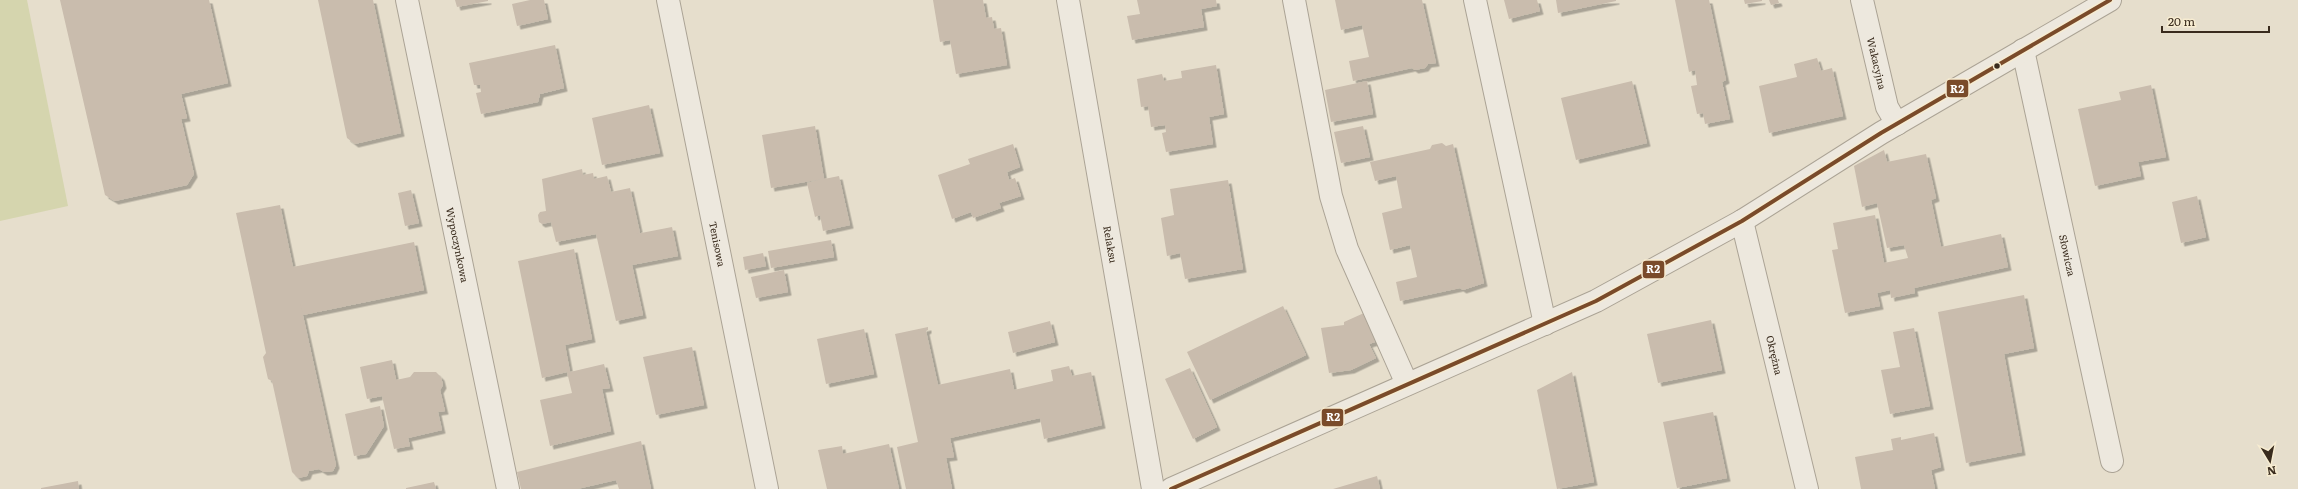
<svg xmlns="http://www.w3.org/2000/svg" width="2298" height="489" font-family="Literata,serif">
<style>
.green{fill:#d5d5ae}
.building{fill:#c9bcad;filter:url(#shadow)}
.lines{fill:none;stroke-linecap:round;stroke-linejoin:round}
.minor-casing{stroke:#aba395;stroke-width:24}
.minor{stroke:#ede8de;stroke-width:22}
.bus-1-casing{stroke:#f7ecd1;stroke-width:7}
.bus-1{stroke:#7a4b2a;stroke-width:4}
.bus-dot{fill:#392b1d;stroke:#f7ecd1;stroke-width:1.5}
.labels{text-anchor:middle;stroke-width:4;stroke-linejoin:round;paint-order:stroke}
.street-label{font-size:10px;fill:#392b1d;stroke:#f7ecd1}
.line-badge{stroke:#f7ecd1;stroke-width:1.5}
.badge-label{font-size:11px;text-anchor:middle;font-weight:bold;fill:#fff}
</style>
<defs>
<filter id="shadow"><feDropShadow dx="3.5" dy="3.5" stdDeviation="0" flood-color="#0004"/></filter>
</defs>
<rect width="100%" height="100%" fill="#e6decc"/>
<path class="green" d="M0 0H27L68 206 0 221Z"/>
<path class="building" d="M60 0H209L228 83 181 94 187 118 181 119 194 174 187 185 115 201 105 195Z
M318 0H373L401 133 355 144 347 138Z
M455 0H488V1L457 7Z
M530 0H544L548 19 517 26 512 4Z
M933 0H983L986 18 992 17 994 29 1001 28 1007 65 956 74 950 40 940 42Z
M1137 0H1216L1217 6 1201 9 1204 27 1132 40 1127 16 1140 14Z
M1335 0H1422L1436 63 1428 64 1425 68 1415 70 1412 68 1353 81 1349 61 1369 57 1362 25 1341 30Z
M1504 0H1537L1540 11 1509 19Z
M1556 0H1616V1L1558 13Z
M1675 0H1709L1726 80 1722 82 1730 119 1705 124 1703 113 1697 114 1691 86 1697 85 1695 70 1689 72Z
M1744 0H1762V1L1745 4Z
M1769 0H1778L1779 3 1771 5Z
M555 45 564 88 540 94 538 102 481 114 476 93 481 92 480 85H474L469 63Z
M1817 58 1821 71 1832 68 1843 116 1769 133 1759 86 1797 77 1794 64Z
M1216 65 1224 114 1209 117 1213 144 1166 152 1162 133 1166 132 1165 125 1151 127 1148 106 1141 107 1137 79 1162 74 1164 81 1182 78 1181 71Z
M1367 81 1373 114 1331 122 1325 90Z
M1632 81 1647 143 1576 160 1561 98Z
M2151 85 2166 157 2138 162 2141 176 2095 186 2078 109 2121 100 2119 92Z
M649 105 660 153 602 165 592 118Z
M815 126 824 179 839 176 850 225 823 231 820 215 815 217 807 183 822 179 771 188 762 135Z
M1363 126 1370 157 1341 163 1334 132Z
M1442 143 1446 146 1453 144 1484 283 1463 290 1460 288 1400 301 1396 282 1417 277 1410 245 1390 250 1382 213 1402 208 1396 176 1375 181 1370 162 1430 149 1432 145Z
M1013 144 1020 167 1007 172 1009 180 1015 178 1021 196 999 203 1001 208 973 218 971 212 952 219 938 175 970 164 968 159Z
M1884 150 1887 162 1926 154 1936 198 1931 200 1941 247 2001 234 2008 267 1914 288 1915 293 1891 298 1890 290 1877 293 1880 306 1845 313 1832 250 1838 249 1833 223 1875 215 1884 263 1908 258 1904 245 1887 248 1877 203 1862 207 1854 166Z
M582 169 583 175 593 173 594 179 607 176 611 192 630 188 640 233 636 234 672 227 678 256 632 265 643 315 616 321 596 234 556 242 551 222 542 224 539 222 538 215 540 212 546 211 542 179Z
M1228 180 1243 269 1185 279 1180 253 1167 256 1161 218 1174 215 1170 189Z
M411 190 419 223 405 226 398 193Z
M2197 196 2206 237 2181 243 2172 202Z
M280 205 293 267 414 242 424 290 303 315 300 302 336 465 333 471 324 472 319 469 309 471 307 476 298 478 292 472 272 381 268 379 263 357 266 353 236 213Z
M831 240 834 257 771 268 768 251Z
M574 249 592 339 565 345 570 372 604 364 610 388 602 389 611 431 550 446 540 400 572 393 567 372 542 378 518 261Z
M763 253 766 266 745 270 743 257Z
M784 270 788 292 756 298 751 277Z
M2024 295 2034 348 2004 354 2022 452 1966 463 1938 312Z
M1283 306 1306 355 1210 400 1187 352Z
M1364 313 1375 342 1369 344 1376 358 1351 370 1329 373 1321 328 1344 325V322Z
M1711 320 1722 370 1658 383 1647 334Z
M1050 321 1055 342 1013 353 1008 332Z
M928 327V330L926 331 938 385 1010 369 1014 390 1053 381 1051 370 1069 366 1072 376 1091 372 1102 425 1044 439 1040 418 950 438 954 457 946 458 952 489H906L897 447 918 442 895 334Z
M1914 328 1930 406 1890 414 1881 370 1900 367 1893 332Z
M864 329 874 374 826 384 817 339Z
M692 347 704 405 656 415 643 357Z
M392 360 396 380 410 377 414 372H436L441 377 443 385 440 390 445 411 438 412 442 430 408 438 410 446 394 449 382 396 367 399 360 367Z
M1190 368 1217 427 1193 439 1165 379Z
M1572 372 1594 482 1557 489 1537 390Z
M380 406 384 426 366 454 354 456 345 414Z
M1713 412 1727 478 1677 488 1663 422Z
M1934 433 1941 467 1931 470 1935 489H1861L1855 457 1893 450 1891 439 1901 437V440Z
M641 441 651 489H619L616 480 577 489H521L517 472Z
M889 444 899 489H827L818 450 842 446 843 454Z
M1377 476 1380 489H1333Z
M78 481 79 489H41V488Z
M434 482 436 489H406V488Z"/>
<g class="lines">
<g class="minor-casing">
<g id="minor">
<path id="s1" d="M407 0 508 489"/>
<path id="s2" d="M668 0 767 489"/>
<path id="s3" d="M1068 0 1153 489"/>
<path d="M1294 0 1331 196 1347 249 1407 384"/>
<path d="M1475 0 1545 324"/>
<path id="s4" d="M1862 0 1887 107 1897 124"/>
<path id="s5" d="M2023 50 2112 461"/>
<path id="s6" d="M1742 221 1807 489"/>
<path d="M1171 489 1596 301 1742 221 1881 133 2110 0"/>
</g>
</g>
<use href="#minor" class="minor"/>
<g class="bus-1-casing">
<path id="bus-1" d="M1171 489 1596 301 1742 221 1881 133 2110 0"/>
</g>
<use href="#bus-1" class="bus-1"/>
</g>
<circle class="bus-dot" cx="1997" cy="66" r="3.5"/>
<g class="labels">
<g class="street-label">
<text dy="4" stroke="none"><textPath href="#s4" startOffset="65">Wakacyjna</textPath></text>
<text dy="4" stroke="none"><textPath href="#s2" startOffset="249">Tenisowa</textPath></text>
<text dy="4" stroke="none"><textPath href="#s3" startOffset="248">Relaksu</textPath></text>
<text dy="4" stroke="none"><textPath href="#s1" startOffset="250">Wypoczynkowa</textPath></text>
<text dy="4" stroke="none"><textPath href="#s5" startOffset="210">Słowicza</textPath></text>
<text dy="4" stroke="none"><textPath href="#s6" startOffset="138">Okrężna</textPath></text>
</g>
</g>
<g class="line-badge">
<rect x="1946" y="79" width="23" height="19" rx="4" fill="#7a4b2a"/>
<rect x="1642" y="260" width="23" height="19" rx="4" fill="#7a4b2a"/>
<rect x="1321" y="408" width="23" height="19" rx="4" fill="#7a4b2a"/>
</g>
<g class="badge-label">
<text x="1957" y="93">R2</text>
<text x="1653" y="273">R2</text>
<text x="1333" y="421">R2</text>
</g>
<g transform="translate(2270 461) rotate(170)" stroke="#f7ecd1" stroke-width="3" paint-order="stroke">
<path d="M0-3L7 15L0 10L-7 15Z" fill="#392b1d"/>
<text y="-6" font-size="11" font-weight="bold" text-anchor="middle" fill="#392b1d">N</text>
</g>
<path d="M2162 26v6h107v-6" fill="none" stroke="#392b1d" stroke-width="2"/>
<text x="2168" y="26" font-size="12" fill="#392b1d" stroke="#f7ecd1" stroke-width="3" paint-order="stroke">20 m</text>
</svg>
